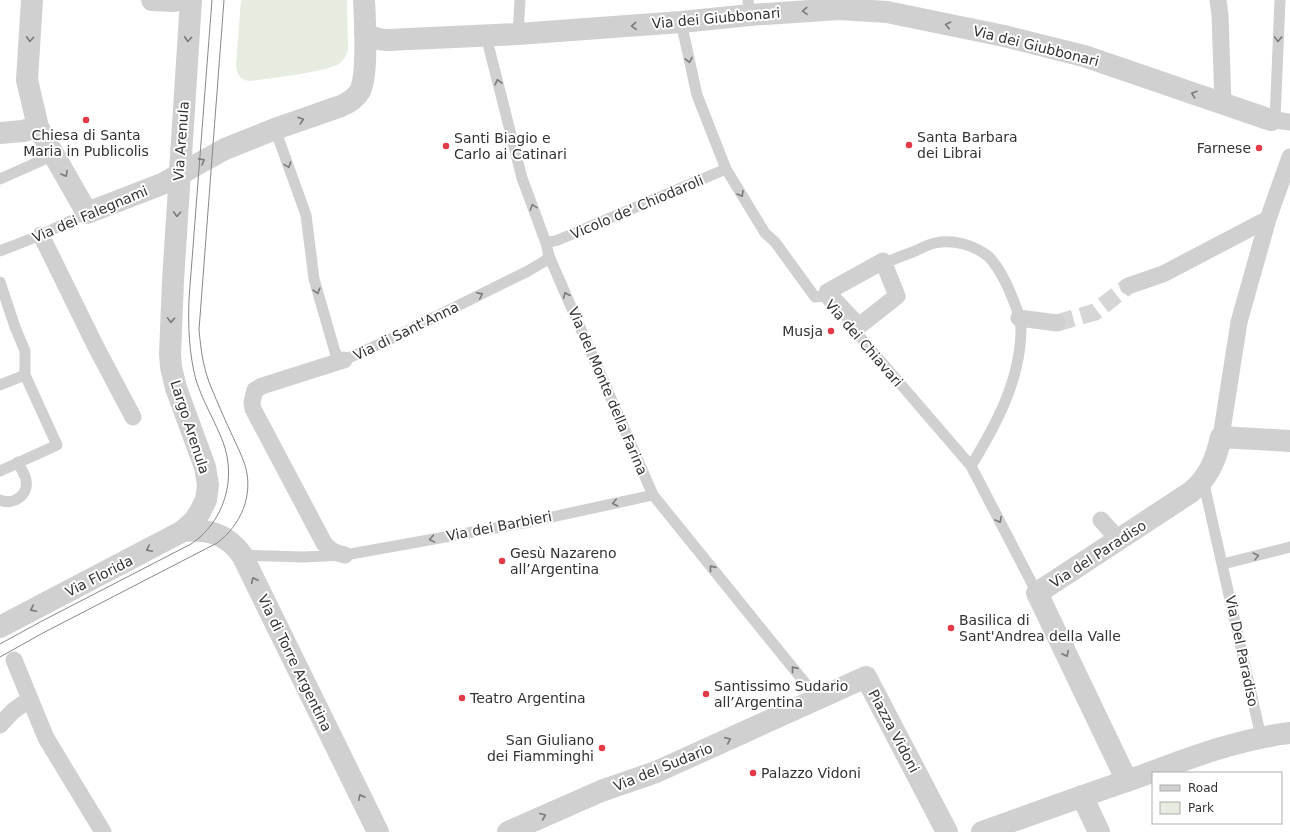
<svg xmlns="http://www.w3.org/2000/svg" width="1290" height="832" font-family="'DejaVu Sans',sans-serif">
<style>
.green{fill:#e6ecdf}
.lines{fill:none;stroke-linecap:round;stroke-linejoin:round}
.pedestrian-tunnel{stroke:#d6d6d6;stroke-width:17;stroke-dasharray:17 8;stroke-linecap:butt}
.service{stroke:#d0d0d0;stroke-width:11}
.pedestrian{stroke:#d0d0d0;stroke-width:17}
.minor{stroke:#d0d0d0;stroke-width:22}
.tertiary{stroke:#d0d0d0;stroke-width:22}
.tram{stroke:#888;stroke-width:1}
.oneway{stroke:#7a7a7a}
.poi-dot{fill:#e63946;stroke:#fff;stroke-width:1.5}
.labels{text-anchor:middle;stroke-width:4;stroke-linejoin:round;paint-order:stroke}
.street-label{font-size:14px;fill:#333;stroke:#fff}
.poi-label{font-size:14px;fill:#333;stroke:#fff;text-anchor:start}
</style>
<rect width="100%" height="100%" fill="#fff"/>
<path class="green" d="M241 0H347L348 50C346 55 345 59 340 63 330 72 269 78 252 81 241 81 237 76 236 65Z"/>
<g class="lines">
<path class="pedestrian-tunnel" d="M1057 323 1095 312 1128 286"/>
<path class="service" d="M748 0 750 15
M681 22 697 95 726 169 765 233 775 242 815 297 824 296 830 303
M518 34 520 0
M486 36 522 178 546 243 549 256 653 495 818 699
M1271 120H1275L1280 0
M275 129 306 215 314 279 335 352 340 359 344 360 395 337 528 271 545 261 549 256
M0 179 54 155
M546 243 558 240 726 169
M0 251 41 235 87 213
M879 266C889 261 899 257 910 253 918 250 926 245 935 243 953 239 975 245 989 257 997 265 1002 275 1007 285 1013 300 1021 315 1021 331 1020 381 996 425 971 466
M0 282 15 327 25 351V375L57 445 0 471
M848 323 971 466 1037 593
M0 385 25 375
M1203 480 1261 737
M0 500C13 506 29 495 26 480 25 474 20 468 18 462
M242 555 304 557 345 555 529 522 653 495
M1223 564 1290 547"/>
<path class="pedestrian" d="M1218 0 1220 15 1223 104
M1275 120 1290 122
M41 235 95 345 133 417
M883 261 897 296 859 326 827 292Z
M1128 286 1163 274 1268 219
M1019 318 1057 323
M344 360 262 386 255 390 252 402 253 409 324 543C330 551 336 553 345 555
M1221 437 1239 322 1268 219 1290 157
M1101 520 1119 540
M14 660 46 738 103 832
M0 725 13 711 30 699"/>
<path class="minor" d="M32 0 27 80 38 127 87 213 162 184 225 149 275 129 341 106C348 103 356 98 360 91 368 75 365 20 364 0
M152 0 174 1 180 0
M365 33C372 38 379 40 388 40L518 34 681 22 750 15 839 9 887 12 1004 36 1084 56 1271 120
M0 133 23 131 38 127
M1127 781 1037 593 1191 492C1209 477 1216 459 1221 437L1290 441
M508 832 601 791 656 772 866 677 947 832"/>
<path class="tertiary" d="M183 531C209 529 227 534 242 555L378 832
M0 627 183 531 194 521 200 512 206 500 208 485 205 467 176 388 171 367 170 354 173 281 191 0
M1082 796 1099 832
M982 832C1035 813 1088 794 1141 776 1189 758 1239 739 1290 733"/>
<path class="tram" d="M0 644 42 621 191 544C224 522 237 479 223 442 215 421 203 402 196 380 189 354 188 326 189 299L212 0
M0 657 41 634 217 543C241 525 254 495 245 465 242 456 237 446 233 437 225 420 218 404 211 387 203 368 201 350 199 330L224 0"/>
</g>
<defs><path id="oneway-chevron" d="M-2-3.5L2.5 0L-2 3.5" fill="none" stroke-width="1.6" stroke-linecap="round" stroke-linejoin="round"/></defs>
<g class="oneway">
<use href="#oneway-chevron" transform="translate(805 11) rotate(176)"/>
<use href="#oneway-chevron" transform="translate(948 25) rotate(-168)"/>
<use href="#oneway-chevron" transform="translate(634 26) rotate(176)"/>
<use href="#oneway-chevron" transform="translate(30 39) rotate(94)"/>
<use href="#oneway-chevron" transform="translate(188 39) rotate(94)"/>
<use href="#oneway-chevron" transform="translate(1278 39) rotate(92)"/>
<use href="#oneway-chevron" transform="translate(689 60) rotate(78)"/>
<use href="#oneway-chevron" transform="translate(498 82) rotate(-104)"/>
<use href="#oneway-chevron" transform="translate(1194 94) rotate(-161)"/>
<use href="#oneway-chevron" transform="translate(301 120) rotate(-18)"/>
<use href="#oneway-chevron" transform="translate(202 161) rotate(-29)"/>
<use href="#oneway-chevron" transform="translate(288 165) rotate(70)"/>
<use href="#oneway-chevron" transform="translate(65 174) rotate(61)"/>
<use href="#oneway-chevron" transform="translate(741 194) rotate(59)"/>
<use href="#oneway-chevron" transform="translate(533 207) rotate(-110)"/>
<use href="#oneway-chevron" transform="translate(177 214) rotate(93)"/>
<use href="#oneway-chevron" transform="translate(317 291) rotate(74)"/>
<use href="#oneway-chevron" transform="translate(480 295) rotate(-26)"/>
<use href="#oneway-chevron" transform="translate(566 295) rotate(-113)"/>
<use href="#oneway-chevron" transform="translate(171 320) rotate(92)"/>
<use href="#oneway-chevron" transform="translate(615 503) rotate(168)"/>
<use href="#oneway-chevron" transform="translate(999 520) rotate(62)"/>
<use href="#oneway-chevron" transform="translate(432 539) rotate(170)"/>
<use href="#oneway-chevron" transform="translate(149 549) rotate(153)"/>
<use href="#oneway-chevron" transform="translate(1256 556) rotate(-14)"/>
<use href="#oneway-chevron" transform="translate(712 568) rotate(-129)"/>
<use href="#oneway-chevron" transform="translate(254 580) rotate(-115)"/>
<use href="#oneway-chevron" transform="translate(33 609) rotate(153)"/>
<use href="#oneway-chevron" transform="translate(1066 654) rotate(64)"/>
<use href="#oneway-chevron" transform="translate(794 669) rotate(-129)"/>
<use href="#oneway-chevron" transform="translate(728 740) rotate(-24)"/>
<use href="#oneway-chevron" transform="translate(361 797) rotate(-116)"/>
<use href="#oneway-chevron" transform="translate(543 816) rotate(-23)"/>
</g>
<g class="poi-dot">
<circle cx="86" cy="120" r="4"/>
<circle cx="909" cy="145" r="4"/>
<circle cx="446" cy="146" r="4"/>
<circle cx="1259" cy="148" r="4"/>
<circle cx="831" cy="331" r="4"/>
<circle cx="502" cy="561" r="4"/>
<circle cx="951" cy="628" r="4"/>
<circle cx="706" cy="694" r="4"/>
<circle cx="462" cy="698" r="4"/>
<circle cx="602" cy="748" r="4"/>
<circle cx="753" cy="773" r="4"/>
</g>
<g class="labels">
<g class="street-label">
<text transform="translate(716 18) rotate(-5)" y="5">Via dei Giubbonari</text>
<text transform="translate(1036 46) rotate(14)" y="5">Via dei Giubbonari</text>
<text transform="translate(181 141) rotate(-86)" y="5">Via Arenula</text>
<text transform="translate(637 207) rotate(-23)" y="5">Vicolo de' Chiodaroli</text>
<text transform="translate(90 214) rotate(-23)" y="5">Via dei Falegnami</text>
<text transform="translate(406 331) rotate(-26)" y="5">Via di Sant'Anna</text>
<text transform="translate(864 343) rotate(49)" y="5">Via dei Chiavari</text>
<text transform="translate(608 391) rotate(67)" y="5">Via del Monte della Farina</text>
<text transform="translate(190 427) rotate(72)" y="5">Largo Arenula</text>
<text transform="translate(499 526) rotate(-11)" y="5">Via dei Barbieri</text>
<text transform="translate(1098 554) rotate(-33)" y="5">Via del Paradiso</text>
<text transform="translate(99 576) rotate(-27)" y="5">Via Florida</text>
<text transform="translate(1242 651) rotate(78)" y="5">Via Del Paradiso</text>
<text transform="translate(295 663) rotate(64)" y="5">Via di Torre Argentina</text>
<text transform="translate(894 731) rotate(62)" y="5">Piazza Vidoni</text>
<text transform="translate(663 767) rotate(-22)" y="5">Via del Sudario</text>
</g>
<g class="poi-label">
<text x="86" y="140" text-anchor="middle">Chiesa di Santa<tspan x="86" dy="16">Maria in Publicolis</tspan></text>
<text x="917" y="142">Santa Barbara<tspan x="917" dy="16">dei Librai</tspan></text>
<text x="454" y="143">Santi Biagio e<tspan x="454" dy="16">Carlo ai Catinari</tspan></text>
<text x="1251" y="153" text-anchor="end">Farnese</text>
<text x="823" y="336" text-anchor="end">Musja</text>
<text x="510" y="558">Gesù Nazareno<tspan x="510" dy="16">all’Argentina</tspan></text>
<text x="959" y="625">Basilica di<tspan x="959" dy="16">Sant'Andrea della Valle</tspan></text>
<text x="714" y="691">Santissimo Sudario<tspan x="714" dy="16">all’Argentina</tspan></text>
<text x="470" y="703">Teatro Argentina</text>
<text x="594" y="745" text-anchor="end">San Giuliano<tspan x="594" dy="16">dei Fiamminghi</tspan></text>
<text x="761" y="778">Palazzo Vidoni</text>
</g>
</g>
<rect x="1152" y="772" width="130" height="52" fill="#ffffff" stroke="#adadad"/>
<rect x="1160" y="785" width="20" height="6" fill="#d0d0d0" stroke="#adadad"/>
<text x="1188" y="792" font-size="12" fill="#333333">Road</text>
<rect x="1160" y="802" width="20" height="12" fill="#e6ecdf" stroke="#adadad"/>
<text x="1188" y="812" font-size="12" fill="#333333">Park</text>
</svg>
